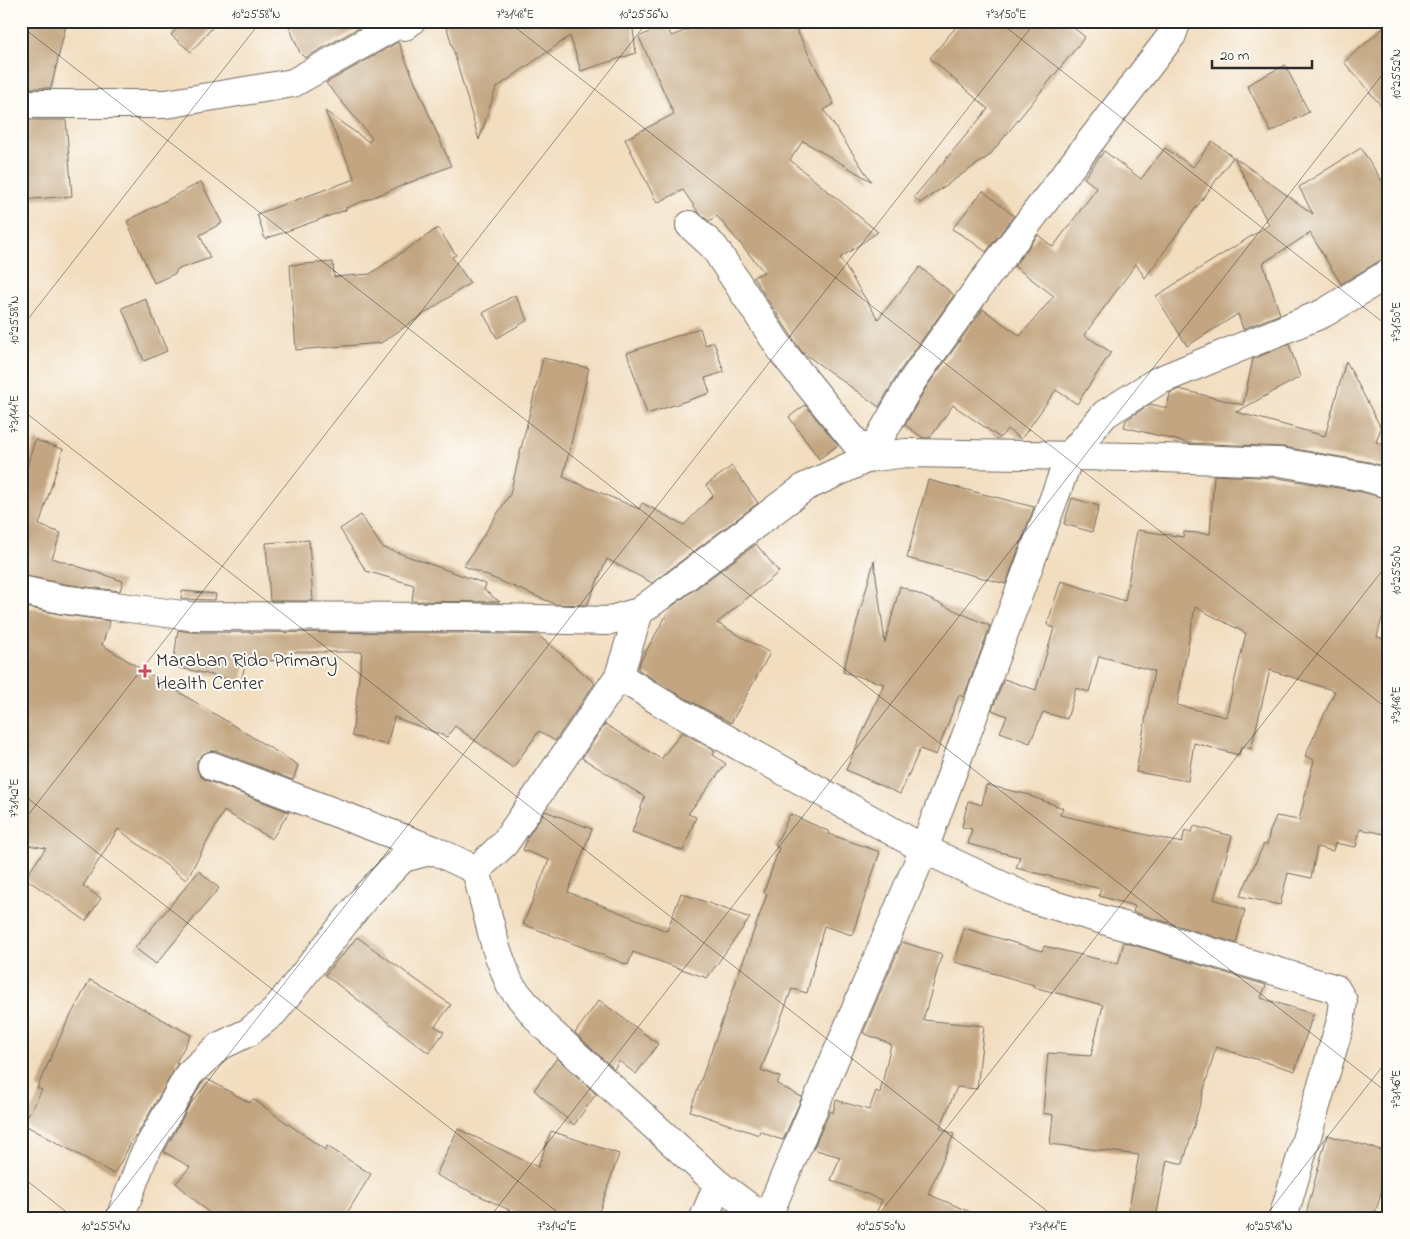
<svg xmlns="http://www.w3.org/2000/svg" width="1410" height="1239" font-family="'Indie Flower',sans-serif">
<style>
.building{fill:#c3a681;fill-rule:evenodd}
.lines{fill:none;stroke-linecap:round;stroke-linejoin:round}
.minor-casing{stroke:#71695f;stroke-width:30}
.minor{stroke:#fff;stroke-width:28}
.ticks{fill:none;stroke:#2b2b2b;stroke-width:1;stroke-opacity:0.45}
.poi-dot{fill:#d1495b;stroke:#fdfcf7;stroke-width:2}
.labels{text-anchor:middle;stroke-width:4;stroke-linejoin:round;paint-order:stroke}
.poi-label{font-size:20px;fill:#2b2b2b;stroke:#fdfcf7;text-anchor:start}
.neatline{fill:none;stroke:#2b2b2b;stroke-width:2}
.ticks-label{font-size:12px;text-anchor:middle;fill:#2b2b2b}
</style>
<rect width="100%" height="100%" fill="#fdfcf7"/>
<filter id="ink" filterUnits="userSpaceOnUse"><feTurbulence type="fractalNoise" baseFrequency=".02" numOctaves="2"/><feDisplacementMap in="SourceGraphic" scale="10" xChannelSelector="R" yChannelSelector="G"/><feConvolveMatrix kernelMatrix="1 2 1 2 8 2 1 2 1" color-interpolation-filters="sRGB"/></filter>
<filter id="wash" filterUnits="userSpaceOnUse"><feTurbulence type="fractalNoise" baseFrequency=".0096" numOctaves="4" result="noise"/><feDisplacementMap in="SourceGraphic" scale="20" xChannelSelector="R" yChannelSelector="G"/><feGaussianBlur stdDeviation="1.12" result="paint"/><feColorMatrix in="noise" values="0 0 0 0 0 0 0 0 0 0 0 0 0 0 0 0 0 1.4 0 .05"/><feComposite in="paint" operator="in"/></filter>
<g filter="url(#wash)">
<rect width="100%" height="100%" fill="#f2ddbf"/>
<g id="blocks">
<path class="building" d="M21 21H67L51 88H21Z
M183 21H218L191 52 171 35Z
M287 21H371L305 58 300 53Z
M445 21H632L636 53 581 71 570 36 496 88 479 140Z
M712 21H792L834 104 824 110 871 181 803 141 790 160 878 232 840 258 878 319 920 267 954 295 899 372 879 407 802 352 753 277 764 272 717 216 709 221 698 212 683 190 657 203 625 139 674 114 639 37 666 24 671 36Z
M961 21H1065L1085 37 989 156 920 203 914 197 988 109 930 58Z
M1389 23V115L1344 62Z
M398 42 451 166 346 208V210L265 239 257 214 355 179 325 111 369 142 372 138 326 83Z
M1285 65 1309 112 1271 132 1247 85Z
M21 120H66L72 196 21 200Z
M1212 141 1233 157 1145 278 1136 264 1084 335 1111 352 1077 404 1056 390 1021 439 1007 429 1000 438 953 405 930 438H923L905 425 925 389 983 309 1020 336 1054 296 1014 266 1038 235 1053 247 1097 188 1084 178 1104 151 1141 179 1165 148 1193 167Z
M1361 148 1389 192V257L1381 260 1341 284 1310 233 1263 263 1280 314 1243 329 1238 314 1187 346 1156 296 1269 225 1234 157 1313 214 1299 187Z
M201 182 222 223 200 235 210 258 176 270V273L154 283 127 221Z
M983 191 1014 216 986 252 970 240 952 229Z
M438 228 456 255 452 257 470 283 381 343 296 350 290 265 333 262 334 277 370 274Z
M515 295 528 320 497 338 483 313Z
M145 298 167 351 144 361 122 308Z
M700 328 705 345 714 342 724 372 705 378 710 393 647 414 627 353Z
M1289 344 1300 377 1236 412 1325 436 1346 361 1381 428 1376 442 1389 447V468L1369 462 1283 447 1188 443 1124 427 1126 420 1150 404 1167 408 1170 393 1179 389 1243 405 1253 359Z
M543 358 589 368 563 477 639 509 642 503 684 525 713 495 706 485 732 466 758 503 652 583 607 559 587 605 555 604 464 566 510 494Z
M805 405 838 445 819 459 789 417Z
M35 440 63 449 39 525 61 533 52 558 123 581 120 591 64 584 21 575V486Z
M1214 475 1278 478 1362 492 1389 499V591L1377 637 1385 639 1383 649H1389V835L1360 829 1356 847 1335 843 1333 851 1317 847 1311 878 1288 873 1280 905 1240 896 1264 844 1267 845 1270 831 1276 816 1299 820 1314 760 1305 756 1335 691 1270 670 1251 749 1241 746 1239 755 1194 743 1188 781 1136 772 1154 671 1099 656 1089 692 1076 688 1067 719 1043 712 1030 743 1000 732 1007 716 992 710 1004 679 1036 690 1054 628 1047 625 1061 581 1125 601 1137 530 1183 537 1184 532 1210 534ZM1195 607 1246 633 1226 717 1177 705Z
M928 480 1034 507 1006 584 907 558Z
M1072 498 1099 506 1092 532 1064 524Z
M361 515 382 547 486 584 484 590 500 602 412 601 414 585 366 571 340 529Z
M309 540 313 601H270L266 543Z
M756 544 779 572 717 623 770 653 731 723 670 690 638 669 640 662 671 607Z
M874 561 885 643 900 586 990 626 964 697 959 695 936 755 920 749 900 794 846 770 884 684 843 672Z
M182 591 216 594 215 600 181 599Z
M21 606 59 614 110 621 102 645 298 765 293 780 217 751H210L203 754 197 761V769L200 776 206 780 289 812 272 839 224 811 186 880 118 829 83 886 101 898 86 921 25 878 46 848 21 844V685L28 654 21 651Z
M178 630 190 632 461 633 538 635 595 683 555 741 539 731 513 768 455 726 447 737 394 717 387 745 352 736 362 652H291L290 661 246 660 241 682 173 666Z
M605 724 661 759 682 732 715 751 713 755 726 764 688 814 696 817 683 851 632 832 645 797 582 758Z
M986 785 1030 795V796L1063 808 1060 815 1182 843 1185 830 1192 832 1194 826 1232 836 1214 899 1245 910 1236 943 1133 912 1135 906 1099 896 1101 889 1016 868 1020 857 968 844 972 829 962 827 968 801 982 805Z
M545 811 592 829 568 892 667 931 681 893 750 918 707 978 633 952 628 965 523 924 549 860 523 850 528 836Z
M790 814 830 832 829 834 880 852 852 935 824 926 807 993 792 989 761 1070 780 1077 777 1084 802 1097 783 1140 773 1137 760 1131 759 1135 690 1111 767 894 764 892 779 848 775 846Z
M199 871 219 888 156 964 135 948Z
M964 928 1042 951 1044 946 1118 964 1124 942 1266 985 1261 998 1313 1014 1295 1071 1216 1047 1183 1164 1167 1160 1156 1218H1127L1139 1155 1050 1144 1053 1115 1043 1113 1048 1053 1091 1056 1103 1005 1033 987 1034 985 955 962Z
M357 937 451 1005 435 1026 444 1032 429 1053 325 975 341 955 342 956Z
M902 942 942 954 923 1020 984 1026 977 1089 957 1087 940 1128 954 1134 928 1194 984 1218H874L882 1200 831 1180 840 1157 813 1149 830 1111 833 1113 836 1100 869 1110 876 1091 880 1093 891 1044 863 1033Z
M90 980 191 1035 176 1062 178 1063 136 1137 135 1136 114 1174 23 1124 42 1090 37 1088 66 1024Z
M599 1000 658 1044 636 1074 619 1061 614 1069 575 1033Z
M557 1058 596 1094 574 1125 534 1090Z
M207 1079 250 1103 253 1099 325 1150 327 1146 371 1174 344 1218H215L176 1183 190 1167 164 1152 201 1084Z
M458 1129 538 1167 551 1131 619 1154 597 1218H526L436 1175Z
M1327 1135 1389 1152V1164L1374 1218H1305Z"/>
</g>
</g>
<g filter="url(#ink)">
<use href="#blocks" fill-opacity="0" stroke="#71695f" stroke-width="1"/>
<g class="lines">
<g class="minor-casing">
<path id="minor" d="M21 104H166L293 83 402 22 405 26 411 21
M690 225 714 247 784 354 868 458 912 381 981 284 1172 35 1177 21
M21 590 61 599 190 616 461 617 607 621 639 612 805 487 868 458 906 453 1134 457 1280 462 1366 477 1389 484
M619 676 662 703 924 849 1026 897 1336 989 1343 1001 1340 1024 1283 1218
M212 766 434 850
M476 870 496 948 510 985 543 1025 718 1184 764 1218
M120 1218 143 1157 189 1074 218 1047 249 1032 274 1012 366 896 403 858 434 850 476 870 504 844 619 676 639 612
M704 1218 718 1184
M767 1218 924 849 1070 455 1105 414 1158 381 1324 313 1389 273"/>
</g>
<use href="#minor" class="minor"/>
</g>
</g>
<path class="ticks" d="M507 21 1389 710M998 21 1389 327M21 26 1389 1094M21 328 261 21M21 409 1056 1218M21 793 565 1218M21 824 648 21M21 1176 74 1218M101 1218 1036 21M489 1218 1389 66M876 1218 1389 562M1264 1218 1389 1058"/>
<path class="poi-dot" d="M142.5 663.5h5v5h5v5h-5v5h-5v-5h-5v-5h5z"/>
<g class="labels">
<g class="poi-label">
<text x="156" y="666">Maraban Rido Primary<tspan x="156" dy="23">Health Center</tspan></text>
</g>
</g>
<rect width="1410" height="1239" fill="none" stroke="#fdfcf7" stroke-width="55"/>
<path d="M1212 60v8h100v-8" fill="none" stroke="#2b2b2b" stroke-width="2.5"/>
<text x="1220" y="60" font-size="15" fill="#2b2b2b" stroke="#fdfcf7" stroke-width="4" paint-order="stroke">20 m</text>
<rect x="28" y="28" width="1354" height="1184" class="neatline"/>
<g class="ticks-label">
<text x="256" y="18">10°25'58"N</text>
<text x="515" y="18">7°31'48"E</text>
<text x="644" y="18">10°25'56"N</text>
<text x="1006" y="18">7°31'50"E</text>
<text transform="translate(1396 74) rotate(-90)" y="4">10°25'52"N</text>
<text transform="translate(14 320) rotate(-90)" y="4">10°25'58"N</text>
<text transform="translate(1396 322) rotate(-90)" y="4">7°31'50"E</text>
<text transform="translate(14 414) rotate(-90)" y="4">7°31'44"E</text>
<text transform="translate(1396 570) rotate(-90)" y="4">10°25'50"N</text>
<text transform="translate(1396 705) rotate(-90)" y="4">7°31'48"E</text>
<text transform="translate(14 798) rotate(-90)" y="4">7°31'42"E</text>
<text transform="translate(1396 1089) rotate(-90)" y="4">7°31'46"E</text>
<text x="106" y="1230">10°25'54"N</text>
<text x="557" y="1230">7°31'42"E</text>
<text x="881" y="1230">10°25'50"N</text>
<text x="1048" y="1230">7°31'44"E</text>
<text x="1269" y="1230">10°25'48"N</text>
</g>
</svg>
